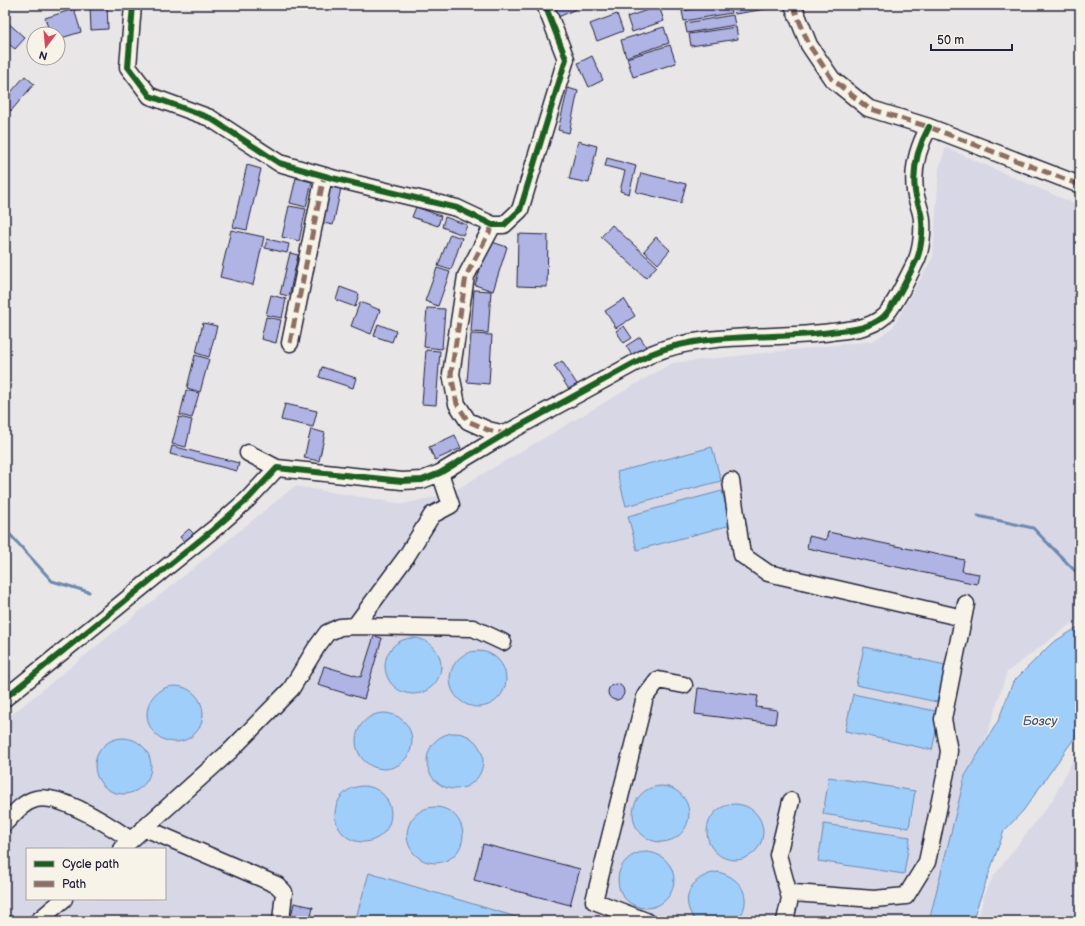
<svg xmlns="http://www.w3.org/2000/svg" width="1085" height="926" font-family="'Balsamiq Sans',sans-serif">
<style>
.built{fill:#d8d7e6;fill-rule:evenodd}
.water{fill:#9fcefa;stroke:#6d89ae}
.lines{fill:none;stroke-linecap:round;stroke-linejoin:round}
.stream{stroke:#6d89ae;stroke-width:3}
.building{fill:#b0b4e5;stroke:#22223b}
.minor-casing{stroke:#22223b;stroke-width:19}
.minor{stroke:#f7f3e8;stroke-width:16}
.quiet{stroke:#8d6e63;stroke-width:5;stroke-dasharray:10 5;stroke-linecap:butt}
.cycleway-casing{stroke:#f7f3e8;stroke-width:8}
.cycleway{stroke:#1b5e20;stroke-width:6}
.labels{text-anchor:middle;stroke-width:3;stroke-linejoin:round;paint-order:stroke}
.water-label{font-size:13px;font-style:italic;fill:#485674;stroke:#f7f3e8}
</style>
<rect width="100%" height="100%" fill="#e9e6e7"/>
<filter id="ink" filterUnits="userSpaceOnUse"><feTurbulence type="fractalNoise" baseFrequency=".025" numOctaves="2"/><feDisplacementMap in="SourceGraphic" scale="8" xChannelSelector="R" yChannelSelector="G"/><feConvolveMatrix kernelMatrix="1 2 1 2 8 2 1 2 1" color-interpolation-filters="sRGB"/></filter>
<g filter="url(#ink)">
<path class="built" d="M946 148 1080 206V617L1007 672 928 921H5V720L295 486 403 504 447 494 452 492 672 363 873 341 893 327 933 257 939 168ZM27 849H165V899H27Z
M1080 746V921H978L984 896 993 877 1053 799Z"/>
<path class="water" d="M712 447 721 481 626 506 617 472Z
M722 491 731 525 637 550 628 516Z
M1080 626V730L1023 811 1004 831 972 921H929L965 776 998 721 1013 682 1052 643Z
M385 666a28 28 0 1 1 56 0a28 28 0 1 1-56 0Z
M864 647 950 666 942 703 856 685Z
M450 679a28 28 0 1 1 56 0a28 28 0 1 1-56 0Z
M147 714a28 28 0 1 1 56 0a28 28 0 1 1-56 0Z
M853 694 940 712 932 750 845 731Z
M356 741a28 28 0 1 1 56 0a28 28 0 1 1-56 0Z
M427 761a28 28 0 1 1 56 0a28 28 0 1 1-56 0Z
M95 766a28 28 0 1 1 56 0a28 28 0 1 1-56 0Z
M829 777 915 791 909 828 823 814Z
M633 814a28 28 0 1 1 56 0a28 28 0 1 1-56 0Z
M335 814a28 28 0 1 1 56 0a28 28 0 1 1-56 0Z
M707 832a28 28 0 1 1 56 0a28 28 0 1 1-56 0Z
M407 835a28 28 0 1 1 56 0a28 28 0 1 1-56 0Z
M824 824 910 837 904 874 818 861Z
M618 880a28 28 0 1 1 56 0a28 28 0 1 1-56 0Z
M718 872C743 878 754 900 737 921H696C677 899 692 875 718 872Z
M369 873 530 921H355Z"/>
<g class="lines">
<path class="stream" d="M978 516 1033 528 1080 576
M5 529 52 581 89 592"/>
</g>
<path class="building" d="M90 5H107L108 29 91 30Z
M551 5H574L576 9 556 18Z
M716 5H730L731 13 684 21 682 11Z
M733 5H785V6L735 14Z
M659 6 664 21 632 32 627 17Z
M74 9 81 32 58 39V34H50L45 18Z
M617 14 623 31 597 41 590 24Z
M733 15 735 25 687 33 685 23Z
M5 20 25 38 15 49 5 41Z
M664 27 669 43 626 57 621 40Z
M736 27 738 39 691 46 689 34Z
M670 45 676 63 633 77 627 58Z
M592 56 603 80 589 87 578 63Z
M25 76 34 84 11 111 5 106V99Z
M568 88 578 91 569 133 558 130Z
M578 141 597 146 589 183 569 179Z
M607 158 636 166 629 194 620 191 625 171 605 166Z
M247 165 261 169 247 230 233 227Z
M641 173 686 184 681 203 636 192Z
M296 178 312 182 306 207 290 203Z
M327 185 341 188 333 225 319 222Z
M289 206 306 209 299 241 282 237Z
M416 207 441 216 438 226 412 217Z
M445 217 467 225 463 235 442 227Z
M612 225 657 266 646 278 601 237Z
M231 230 264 237 253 285 220 277Z
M450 234 462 238 451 270 438 266Z
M518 234 548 235 547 287 517 286Z
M656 237 670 250 658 264 644 251Z
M267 239 289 244 287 253 265 248Z
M489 241 507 247 493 291 475 285Z
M290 253 298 255 289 296 280 294Z
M437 268 450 272 438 306 425 301Z
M340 287 359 294 355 307 336 300Z
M474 290 491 291 488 333 471 332Z
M271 295 286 299 282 318 266 315Z
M624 299 635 316 616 328 605 311Z
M360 302 380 310 371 334 351 326Z
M427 308 445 309 442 349 424 347Z
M266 317 281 320 276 343 261 339Z
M203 323 217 326 209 357 196 353Z
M378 324 396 331 392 342 374 336Z
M624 326 632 338 624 343 616 331Z
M471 334 492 335 489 384 467 382Z
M640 337 651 354 637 363 626 346Z
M426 350 440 351 436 405 422 404Z
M195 355 209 359 200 392 187 388Z
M562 361 582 392 574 397 554 366Z
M322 367 356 378 353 388 319 377Z
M186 390 199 393 192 418 180 415Z
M285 404 317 411 313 427 281 420Z
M179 417 192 420 186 447 172 444Z
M311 429 325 433 319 461 304 458Z
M455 435 461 448 435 460 429 447Z
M172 446 239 463 237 471 170 454Z
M189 529 196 536 187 545 180 537Z
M828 532 964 560 962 571 979 574 977 584 807 548 809 536 826 540Z
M374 636 382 638 364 699 318 685 324 666 361 677Z
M608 692a8 8 0 1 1 16 0a8 8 0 1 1-16 0Z
M698 688 758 696 756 707 777 710 775 724 695 714Z
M483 844 580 869 570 905 474 880Z
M294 903 313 907 310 921H290Z"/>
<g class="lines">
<g class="minor-casing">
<path id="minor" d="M133 5 128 67 150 96 210 118 279 163 332 178 457 208 493 225H504L520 210 566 59 545 5
M793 5 809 45 832 79 868 108 929 127 1080 185
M493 225 466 276 451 374 457 404 468 421 488 430 505 434
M290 343 324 176
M248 453 277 468
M731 481 742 555 768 573 963 618
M355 626 406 557 432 515 451 505 440 473
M5 698 215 528 248 499 277 468 402 481 422 480 440 473 505 434 651 354C705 331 773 340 831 332 848 330 869 329 883 317 894 308 910 273 917 259 921 249 923 232 922 221 922 211 916 201 915 191 912 168 918 147 929 127
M5 823C14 814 23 802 36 799 60 793 112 827 131 840
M145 828 277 885 284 892 281 921
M121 849 230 751 291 689 316 648 327 633 340 627 355 626 473 628 503 642
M790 898 794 893 874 899 906 896 927 862 946 772 949 751 943 719 966 604
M38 921 64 899
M646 921 594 901 645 697 658 680 684 685
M785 921 790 898 778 855 791 801"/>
</g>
<use href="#minor" class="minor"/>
<path class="quiet" d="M793 5 809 45 832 79 868 108 929 127 1080 185
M493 225 466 276 451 374 457 404 468 421 488 430 505 434
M290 343 324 176"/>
<g class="cycleway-casing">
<path id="cycleway" d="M133 5 128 67 150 96 210 118 279 163 332 178 457 208 493 225H504L520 210 566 59 545 5
M5 698 215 528 248 499 277 468 402 481 422 480 440 473 505 434 651 354C705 331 773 340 831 332 848 330 869 329 883 317 894 308 910 273 917 259 921 249 923 232 922 221 922 211 916 201 915 191 912 168 918 147 929 127"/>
</g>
<use href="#cycleway" class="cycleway"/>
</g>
</g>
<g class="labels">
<g class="water-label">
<text x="1040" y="725">Бозсу</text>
</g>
</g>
<rect width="1085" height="926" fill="none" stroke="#f7f3e8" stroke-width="20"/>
<rect x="10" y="10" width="1065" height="906" fill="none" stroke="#22223b" stroke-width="1.5" filter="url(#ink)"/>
<rect x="26" y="848" width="140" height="52" fill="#f7f3e8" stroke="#a29fa3"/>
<rect x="34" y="861" width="20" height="6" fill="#1b5e20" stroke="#a29fa3"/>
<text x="62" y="868" font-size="12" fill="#22223b">Cycle path</text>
<rect x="34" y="881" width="20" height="6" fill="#8d6e63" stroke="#a29fa3"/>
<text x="62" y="888" font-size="12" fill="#22223b">Path</text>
<g transform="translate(46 46) rotate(196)"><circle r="19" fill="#f7f3e8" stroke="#a29fa3"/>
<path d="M0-3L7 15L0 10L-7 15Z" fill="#d1495b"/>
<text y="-6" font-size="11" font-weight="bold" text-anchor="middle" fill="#22223b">N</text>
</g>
<path d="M931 44v6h81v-6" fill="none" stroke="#22223b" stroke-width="2"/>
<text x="937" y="44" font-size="12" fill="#22223b" stroke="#f7f3e8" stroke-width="3" paint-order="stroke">50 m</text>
</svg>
